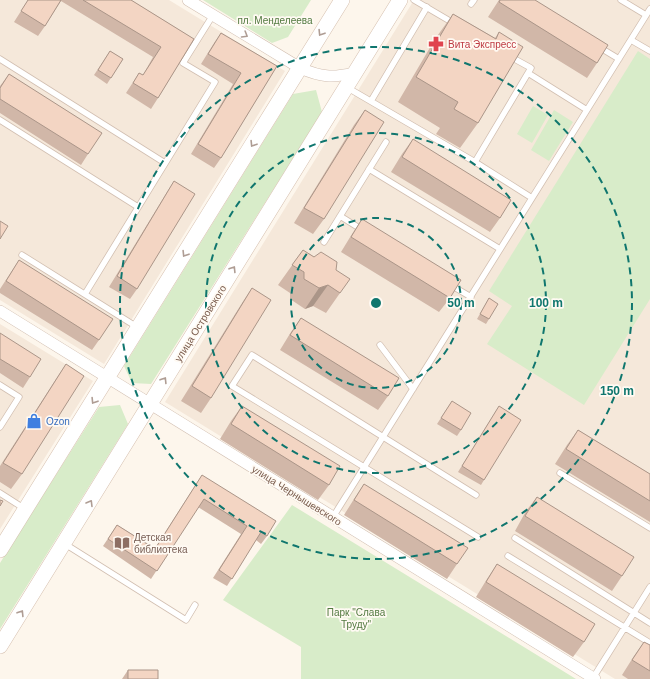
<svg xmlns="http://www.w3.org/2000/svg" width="650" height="679" font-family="Helvetica,sans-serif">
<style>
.residential{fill:#f5e8da}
.green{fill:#d8ecc9}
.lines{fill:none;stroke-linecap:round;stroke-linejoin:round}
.lane-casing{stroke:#d1beb0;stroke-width:7}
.street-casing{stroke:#d1beb0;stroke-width:12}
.secondary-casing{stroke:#d6c0b0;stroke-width:16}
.lane{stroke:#fff;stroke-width:5.5}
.street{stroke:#fff;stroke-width:11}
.secondary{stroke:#fff;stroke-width:15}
.wall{fill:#d1b7a8}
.shaded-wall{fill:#aa9588}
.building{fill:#f3d5c3;stroke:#aa9588}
.oneway{stroke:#af9d94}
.ring{fill:none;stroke:#0f766e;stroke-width:2;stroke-dasharray:7 5}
.labels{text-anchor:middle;stroke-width:3.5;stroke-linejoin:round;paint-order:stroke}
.park-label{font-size:10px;fill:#537a41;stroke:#fffaf3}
.health-label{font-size:10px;fill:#be3a42;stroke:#fffaf3;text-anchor:start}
.street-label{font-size:10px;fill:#7a5c4d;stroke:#fffaf3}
.shop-label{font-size:10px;fill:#366cbe;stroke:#fffaf3;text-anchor:start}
.education-label{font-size:10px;fill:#785e54;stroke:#fffaf3;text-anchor:start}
.centre{fill:#0f766e;stroke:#fffaf3;stroke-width:2}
.ring-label{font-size:12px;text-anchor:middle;font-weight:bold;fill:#0f766e;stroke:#fffaf3;stroke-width:3.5;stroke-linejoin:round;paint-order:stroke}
</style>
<rect width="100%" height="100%" fill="#fdf6ec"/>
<path class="residential" d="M0 0H169L285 71 104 364 0 300Z
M414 0H650V679H615L165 402Z
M0 324 93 381 0 529Z"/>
<path class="green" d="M203 0H311L288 37 272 43Z
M638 51 650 59V299L584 405 487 344 512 306 489 291Z
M316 90 322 112 151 384 132 383 124 366 293 94Z
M533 106 548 115 532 143 517 134Z
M554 110 573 122 549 161 531 150Z
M120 405 128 424 0 629V563L99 407Z
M292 505 576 679H301V647L223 600Z"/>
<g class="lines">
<g class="lane-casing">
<path id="lane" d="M414 0 455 24
M621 0 646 15
M471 4 474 0
M631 40 650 51
M599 47 619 59
M0 59 165 163
M528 73 587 110
M348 88 475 162 531 68 511 57
M371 101 427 7
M0 120 138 207
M475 162 532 198
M369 169 500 249
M340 216 364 231
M324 242 386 142
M22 255 137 327
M449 284 471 297
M85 294 215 82 183 63 213 15
M380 345 413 389
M0 385 19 397 0 427
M560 473 650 528
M0 493 25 509
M476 495 252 355 232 386 478 537
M333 517 650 9
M515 538 650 623
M65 544 186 620 195 605
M508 556 650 643
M593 678 650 587"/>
</g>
<g class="street-casing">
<path id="street" d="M188 0 300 68C321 77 332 78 354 73
M0 311 595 679"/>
</g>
<g class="secondary-casing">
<path id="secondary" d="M0 550 342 0
M0 646 400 0"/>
</g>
<use href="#lane" class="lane"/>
<use href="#street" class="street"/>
<use href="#secondary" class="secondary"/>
</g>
<path class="wall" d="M28 0H131L194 39 158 98 151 109 126 93 139 73 143 75 153 57 61 1 45 26 38 36 14 22Z
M499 0H535L597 63 587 78 488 17Z
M453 14 495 38 499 32 478 123 460 148 436 134 440 128 398 102 435 39Z
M221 33 277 66 221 158 214 168 191 154 233 84 201 64 214 43Z
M110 51 123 59 107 84 94 75Z
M9 74 88 154 81 165 0 113V86Z
M365 110 324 219 313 234 294 223 354 125Z
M413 139 500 218 490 232 391 172 402 154Z
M174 181 137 289 130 299 109 287 167 192Z
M362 219 450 298 439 312 341 252 352 234Z
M303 250 336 270 340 293 326 313 313 306 305 309 290 299V293L278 285Z
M19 260 99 340 92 350 0 293V289Z
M252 288 211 398 201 413 181 401 242 303Z
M489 298V319L486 324 477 319Z
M301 318 388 396 378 410 280 350 291 332Z
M0 333 30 377 23 388 0 373Z
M66 364 22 474 11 489 0 482V466L56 379Z
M452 401 461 430 457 436 437 424Z
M242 406 329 485 318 500 220 439 231 421Z
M499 406 484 480 481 485 458 472Z
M578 430 650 474V522L555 464 567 445Z
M202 475 267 536 261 544 256 540 227 586 213 578 241 534 198 507 151 579 103 546 117 525 155 548Z
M364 484 457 564 447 579 344 515 354 499Z
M537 497 622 576 612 591 515 531 526 511Z
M497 564 584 642 573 657 476 597 487 579Z
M644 642 650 645V679H628L622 675 634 656Z
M128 670 158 679H122Z"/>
<path class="shaded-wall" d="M328 285 313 306 305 309 319 288Z"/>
<path class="building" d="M28 0H61L45 26 21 11Z
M83 0H131L194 39 158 98 133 83 139 73 143 75 161 47Z
M500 0H535L608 45 597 63 499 2Z
M453 14 496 39 499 32 523 47 478 123 454 109 458 102 416 77Z
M221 33 277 66 221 158 198 144 241 73 208 54Z
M110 51 123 59 111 78 98 70Z
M9 74 102 133 88 154 0 99V88Z
M365 110 384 122 324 219 304 208Z
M413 139 511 200 500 218 402 157Z
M174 181 195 194 137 289 117 276Z
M362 219 461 280 450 298 351 237Z
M0 221 8 226 0 239Z
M303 250 314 257 321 252 337 262 336 270 350 279 340 293 328 285 319 288 304 279V272L292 265Z
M19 260 113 319 99 340 6 281Z
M252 288 271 300 211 398 192 386Z
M489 298 498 304 489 319 480 314Z
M301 318 399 378 388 396 290 335Z
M0 333 41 359 30 377 0 359Z
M66 364 84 376 22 474 3 463Z
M452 401 471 413 461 430 441 418Z
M242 406 340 466 329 485 231 424Z
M499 406 521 420 484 480 462 466Z
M578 430 650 474V501L566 449Z
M202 475 276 521 267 536 261 532 232 579 219 570 247 526 204 499 157 571 108 539 117 525 155 549Z
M364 484 468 548 457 564 354 500Z
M537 497 634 557 622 576 525 516Z
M0 500 3 501 0 506Z
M497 564 595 624 584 642 486 582Z
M644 642 650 645V671L632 660Z
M128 670H158V679H128Z"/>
<defs><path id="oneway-chevron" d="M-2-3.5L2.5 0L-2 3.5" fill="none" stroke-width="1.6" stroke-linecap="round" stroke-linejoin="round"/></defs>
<g class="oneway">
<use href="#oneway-chevron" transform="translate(321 33) rotate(122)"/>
<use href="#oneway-chevron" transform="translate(245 35) rotate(31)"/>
<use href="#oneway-chevron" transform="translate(253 144) rotate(122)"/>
<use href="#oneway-chevron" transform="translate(185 254) rotate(122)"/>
<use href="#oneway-chevron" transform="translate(233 269) rotate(-58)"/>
<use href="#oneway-chevron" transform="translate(164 380) rotate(-58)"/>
<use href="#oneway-chevron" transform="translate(94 401) rotate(122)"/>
<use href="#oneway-chevron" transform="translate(90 503) rotate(-59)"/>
<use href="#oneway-chevron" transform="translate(21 613) rotate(-58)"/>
</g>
<g class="ring">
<circle cx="376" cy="303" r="85"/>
<circle cx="376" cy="303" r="170"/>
<circle cx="376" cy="303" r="256"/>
</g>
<defs>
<g id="pharmacy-bare" transform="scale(1.2)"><path d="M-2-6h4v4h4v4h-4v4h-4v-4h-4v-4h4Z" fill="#e0444e" stroke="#fffaf3" stroke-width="2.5" paint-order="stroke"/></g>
<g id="shop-bare" transform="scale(1.2)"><path d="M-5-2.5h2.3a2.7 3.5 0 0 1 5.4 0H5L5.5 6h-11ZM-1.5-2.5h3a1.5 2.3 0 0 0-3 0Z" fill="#3f7fe0" stroke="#fffaf3" stroke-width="2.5" paint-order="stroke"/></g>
<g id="library-bare" transform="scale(1.2)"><path d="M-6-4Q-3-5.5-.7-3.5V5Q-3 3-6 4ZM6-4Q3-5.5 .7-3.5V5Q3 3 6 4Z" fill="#8d6e63" stroke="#fffaf3" stroke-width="2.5" paint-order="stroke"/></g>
</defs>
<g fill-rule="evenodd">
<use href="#pharmacy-bare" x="436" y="44"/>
<use href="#shop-bare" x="34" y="421"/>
<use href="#library-bare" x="122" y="543"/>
</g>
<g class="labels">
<g class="park-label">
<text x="275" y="24">пл. Менделеева</text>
<text x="356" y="616">Парк "Слава<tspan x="356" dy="12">Труду"</tspan></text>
</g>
<g class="health-label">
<text x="448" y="48">Вита Экспресс</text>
</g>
<g class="street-label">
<text transform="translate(200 323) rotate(-58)" y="4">улица Островского</text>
<text transform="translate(297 495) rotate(32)" y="4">улица Чернышевского</text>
</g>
<g class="shop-label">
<text x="46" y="425">Ozon</text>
</g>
<g class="education-label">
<text x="134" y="541">Детская<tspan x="134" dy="12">библиотека</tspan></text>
</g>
</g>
<circle cx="376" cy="303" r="6" class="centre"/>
<g class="ring-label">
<text x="461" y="307">50 m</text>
<text x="546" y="307">100 m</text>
<text x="617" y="395">150 m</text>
</g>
</svg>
